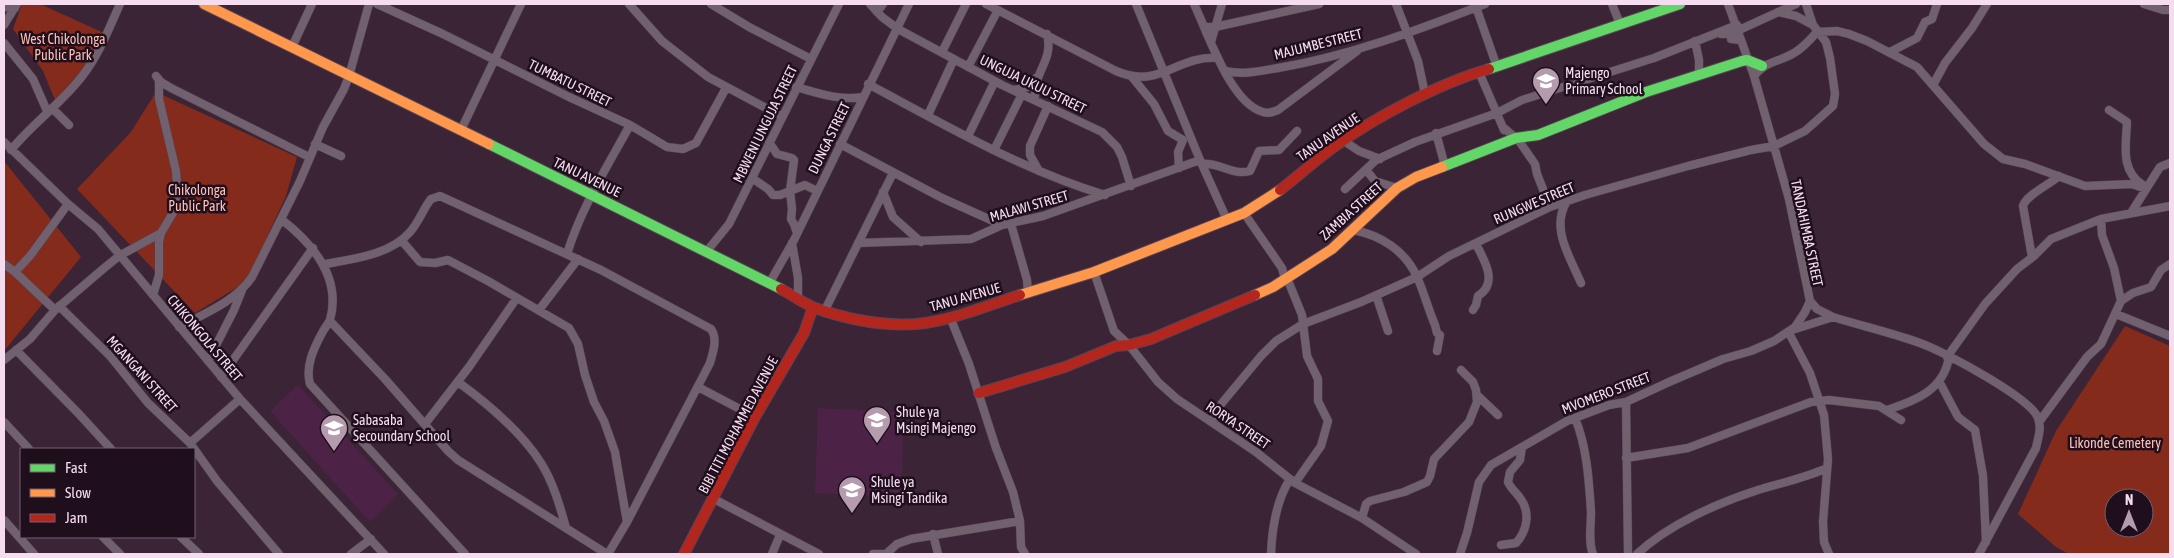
<svg xmlns="http://www.w3.org/2000/svg" width="2174" height="558" font-family="'Asap Condensed',sans-serif">
<style>
.built{fill:#4c2346}
.green{fill:#852b1c;fill-rule:evenodd}
.lines{fill:none;stroke-linecap:round;stroke-linejoin:round}
.street-casing{stroke:#574353;stroke-width:9}
.fast-casing{stroke:#574353;stroke-width:12}
.slow-casing{stroke:#574353;stroke-width:12}
.jam-casing{stroke:#574353;stroke-width:12}
.street{stroke:#71606e;stroke-width:8}
.fast{stroke:#63d668;stroke-width:10}
.slow{stroke:#ff974d;stroke-width:10}
.jam{stroke:#b3261e;stroke-width:10}
.labels{text-anchor:middle;stroke-width:5;stroke-linejoin:round;paint-order:stroke}
.park-label{font-size:14px;fill:#fdc1b4;stroke:#1f0e1c}
.street-label{font-size:14px;fill:#f5dcef;stroke:#1f0e1c}
.poi-label{font-size:14px;fill:#f5dcef;stroke:#1f0e1c;text-anchor:start}
</style>
<rect width="100%" height="100%" fill="#3a2436"/>
<path class="built" d="M298 385 398 494 370 522 270 411Z
M818 408 904 412 901 497 815 493Z"/>
<path class="green" d="M22 4H40L104 33 91 60 55 100 43 71 13 29Z
M156 92 297 157 286 196 246 282 195 313 77 189 131 132Z
M4 161 81 257 4 351Z
M2125 326 2170 346V554H2069L2056 547 2018 514 2056 431ZM2114 498H2144V528H2114Z"/>
<g class="lines">
<g class="street-casing">
<path id="street" d="M377 4 443 34 569 97 630 125 667 147 683 149 696 143 726 88
M629 4 662 41 708 77 781 116
M711 4 749 27 811 59
M870 4 882 17 898 29 1002 85 1102 132 1117 147 1122 157 1131 186
M986 4 1116 71C1160 90 1176 55 1218 58
M1136 4 1200 160 1227 220
M1194 4C1208 33 1230 103 1263 112 1268 114 1273 112 1278 110L1357 51
M1396 4 1418 61 1425 94
M1612 4 1620 24
M1728 4 1754 76 1789 199 1810 301 1817 309 1833 317C1862 326 1892 333 1920 343 1943 351 2031 398 2038 418 2042 428 2038 438 2036 448L1979 554
M2144 4 2163 10H2170
M4 7 15 8
M1476 7 1497 67
M877 12 883 4
M1778 12 1796 16 1813 25
M4 25 17 4
M1204 27H1215L1319 4
M1739 30 1796 4
M1721 34H1731V39L1741 40
M1695 41 1699 60V75
M1211 42 1222 4
M4 43 33 79 47 111
M292 47 312 4
M942 52 966 4
M1890 52 1917 38 1925 22 1932 19 1937 4
M968 67 998 10
M1225 71C1243 75 1260 71 1278 68 1349 56 1418 30 1485 4
M1479 72 1504 130
M156 76 161 82 171 88 309 157
M1754 76C1767 60 1777 63 1794 53 1803 48 1810 40 1817 32L1837 31 1849 34 1867 41 1917 67 1984 144 2003 159 2025 164 2085 186 2132 184 2146 189
M1132 77 1154 104 1168 131 1183 140 1178 152 1179 168
M868 84C945 125 1022 170 1105 195
M1933 85 1945 63 1972 28 1987 4
M796 87C818 93 840 101 863 97
M1014 90 1027 87 1036 78
M1035 100C1033 70 1054 62 1047 34
M52 108 69 125
M2109 110 2127 122C2126 145 2120 171 2143 185
M928 115 954 59
M1504 128 1519 141 1535 164 1537 174 1550 207
M461 130 521 4
M1436 133 1445 166
M968 136 995 81
M1344 141 1359 151 1380 159
M4 142 68 204 98 229 240 399 384 554
M769 142 777 154 792 158 794 160 790 191 792 209 791 219 794 224 797 233
M315 144 341 156
M840 144 942 198 1002 225
M11 150C33 123 62 103 83 75 100 53 109 28 120 4
M994 150 1022 94
M1202 164C1219 162 1233 176 1250 171L1259 151 1279 150 1297 131
M1039 171 1030 155V146L1048 106
M1367 171 1375 181 1397 188
M752 178 768 189 773 195H780L805 185 817 191
M1345 189 1376 160 1415 142 1497 113 1522 100 1654 58 1737 25
M883 192 893 217 921 242
M1567 201C1550 228 1570 257 1581 283
M1244 213 1282 268 1285 279
M2131 213 2160 167 2170 163
M281 219C312 243 342 277 330 320 328 324 324 329 322 333 314 348 305 366 310 384L465 554
M1011 224 1027 280 1028 293
M1353 230C1380 235 1405 250 1417 277 1424 292 1428 309 1435 325L1437 333 1440 335 1437 351
M402 241 420 262 435 263 448 260 488 281 569 328 578 344 585 375 594 402 604 421 615 452 627 522
M792 243 798 278V299
M858 243 971 239 1002 225 1043 216 1200 160
M707 251 729 224 839 4
M567 254C581 208 607 167 630 125
M2032 257 2023 206C2026 195 2049 185 2059 176
M4 264 15 272 55 310
M325 264C353 259 390 255 410 232 419 222 423 209 431 199L440 196 601 270 711 329C718 339 713 352 710 363L627 522 608 554
M15 272 30 256 68 204
M1094 272 1114 331 1129 345 1158 382 1177 399 1256 452 1295 483 1362 518 1416 554
M1287 278 1302 315 1307 356 1318 379V401L1328 421 1321 446 1295 483
M770 282 794 240 909 4
M153 295 159 275V242L161 233 174 211 177 186 176 171 159 99V80
M1376 295 1388 331
M2121 301 2133 293 2151 287 2161 270 2170 264
M59 306 110 356 148 403 190 443 217 481 279 554
M539 310 578 259
M1473 310 1476 305 1478 296C1499 283 1484 260 1476 244
M824 312 893 173
M2116 314 2170 336
M950 317 969 364 996 448 1013 492 1020 521 1021 547 1025 554
M330 321 385 379 448 451 458 460 607 554
M179 327C204 314 236 301 252 277L300 181 323 127 344 89 349 76 369 4
M1792 330 1833 317
M1789 333 1810 373 1824 415 1828 459 1823 522 1824 542 1829 554
M16 350 79 414 111 449
M1947 357 1985 304 2017 269 2034 256 2051 239 2101 219 2170 206
M4 360 30 339 55 310 103 269 119 256 161 233
M208 361 234 310 242 290
M221 377 313 248
M1939 381 1958 417 1975 430 1983 476 1986 542
M458 382C488 404 521 431 541 463 553 482 560 506 566 528
M698 387 755 417
M1477 395 1498 415
M1626 402 1628 554
M1887 410C1915 401 1944 390 1949 357
M1575 418C1587 447 1589 481 1591 512 1591 526 1588 542 1593 554
M4 422 29 449
M1212 422 1222 403 1261 356 1276 341 1303 324 1361 302 1417 277 1449 256 1550 207 1585 195 1688 166 1751 150 1774 146 1805 131 1833 106 1835 94 1830 58 1826 42 1813 25 1806 4
M2039 422 2087 357 2101 344 2121 301 2114 268 2102 235 2101 219
M425 424 469 367 516 299
M190 443 240 399
M1626 458 1688 448 1811 402 1829 400 1879 406 1901 420
M714 499 819 554
M1362 518 1366 504 1370 501 1404 492 1427 482 1430 476 1434 459 1469 422 1477 402 1476 390 1473 382 1461 370
M4 520 34 554
M933 534 938 554
M103 537 120 554
M181 537 199 554
M1501 545 1516 543C1527 531 1531 512 1520 498 1516 492 1511 489 1508 482L1510 472 1520 460 1522 447
M351 554 371 539
M772 554 780 535
M873 554H885
M886 554 897 544 911 539 1020 521
M1271 554C1272 528 1276 501 1290 479
M1460 554 1467 533 1479 482 1491 465 1567 421 1609 405 1626 402 1669 382 1723 359 1751 351 1774 341 1795 327 1805 312 1810 301
M1637 554C1668 525 1717 503 1758 490 1781 483 1805 478 1827 468"/>
</g>
<g class="fast-casing">
<path id="fast" d="M1489 69 1680 4
M489 144 781 289
M1442 167 1516 138 1538 135 1646 92 1742 61 1747 60 1762 66"/>
</g>
<g class="slow-casing">
<path id="slow" d="M204 4 489 144
M1020 295 1094 272 1244 213 1280 190
M1255 295 1273 287 1332 249 1397 188 1416 177 1442 167"/>
</g>
<g class="jam-casing">
<path id="jam" d="M1280 190C1298 176 1316 160 1334 147 1375 117 1440 83 1489 69
M781 289C792 295 803 303 815 308 846 319 883 326 916 324 951 321 986 306 1020 295
M979 393 1065 367 1116 346 1129 345 1151 339 1255 295
M684 554 755 417 804 333 813 307"/>
</g>
<use href="#street" class="street"/>
<use href="#fast" class="fast"/>
<use href="#slow" class="slow"/>
<use href="#jam" class="jam"/>
</g>
<defs>
<g id="school-pin" transform="scale(1.4375)"><path d="M0 17L-7.5 6A9.5 9.5 0 1 1 7.5 6Z" fill="#b49cae" stroke="#1f0e1c"/><path d="M0-5L7-2L0 1L-7-2ZM-4 1L0 2.5L4 1V4Q0 6-4 4Z" fill="#fff"/></g>
</defs>
<g fill-rule="evenodd">
<use href="#school-pin" x="1546" y="81"/>
<use href="#school-pin" x="877" y="420"/>
<use href="#school-pin" x="334" y="428"/>
<use href="#school-pin" x="852" y="490"/>
</g>
<g class="labels">
<g class="park-label">
<text x="63" y="44">West Chikolonga<tspan x="63" dy="16">Public Park</tspan></text>
<text x="197" y="195">Chikolonga<tspan x="197" dy="16">Public Park</tspan></text>
<text x="2115" y="448">Likonde Cemetery</text>
</g>
<g class="street-label">
<text transform="translate(1318 44) rotate(-14)" y="5">MAJUMBE STREET</text>
<text transform="translate(570 83) rotate(26)" y="5">TUMBATU STREET</text>
<text transform="translate(1033 84) rotate(26)" y="5">UNGUJA UKUU STREET</text>
<text transform="translate(765 124) rotate(-64)" y="5">MBWENI UNGUJA STREET</text>
<text transform="translate(1328 137) rotate(-35)" y="5">TANU AVENUE</text>
<text transform="translate(829 138) rotate(-64)" y="5">DUNGA STREET</text>
<text transform="translate(587 177) rotate(26)" y="5">TANU AVENUE</text>
<text transform="translate(1534 203) rotate(-23)" y="5">RUNGWE STREET</text>
<text transform="translate(1029 206) rotate(-16)" y="5">MALAWI STREET</text>
<text transform="translate(1351 211) rotate(-42)" y="5">ZAMBIA STREET</text>
<text transform="translate(1807 233) rotate(78)" y="5">TANDAHIMBA STREET</text>
<text transform="translate(965 297) rotate(-16)" y="5">TANU AVENUE</text>
<text transform="translate(205 338) rotate(50)" y="5">CHIKONGOLA STREET</text>
<text transform="translate(142 374) rotate(48)" y="5">MGANGANI STREET</text>
<text transform="translate(1606 393) rotate(-21)" y="5">MVOMERO STREET</text>
<text transform="translate(738 425) rotate(-62)" y="5">BIBI TITI MOHAMMED AVENUE</text>
<text transform="translate(1238 425) rotate(34)" y="5">RORYA STREET</text>
</g>
<g class="poi-label">
<text x="1565" y="78">Majengo<tspan x="1565" dy="16">Primary School</tspan></text>
<text x="896" y="417">Shule ya<tspan x="896" dy="16">Msingi Majengo</tspan></text>
<text x="353" y="425">Sabasaba<tspan x="353" dy="16">Secoundary School</tspan></text>
<text x="871" y="487">Shule ya<tspan x="871" dy="16">Msingi Tandika</tspan></text>
</g>
</g>
<rect width="2174" height="558" fill="none" stroke="#f5dcef" stroke-width="10"/>
<rect x="20" y="448" width="175" height="90" fill="#1f0e1c" stroke="#756070"/>
<rect x="30" y="464" width="25" height="8" fill="#63d668" stroke="#756070"/>
<text x="65" y="473" font-size="15" fill="#f5dcef">Fast</text>
<rect x="30" y="489" width="25" height="8" fill="#ff974d" stroke="#756070"/>
<text x="65" y="498" font-size="15" fill="#f5dcef">Slow</text>
<rect x="30" y="514" width="25" height="8" fill="#b3261e" stroke="#756070"/>
<text x="65" y="523" font-size="15" fill="#f5dcef">Jam</text>
<g transform="translate(2129 513)"><circle r="24" fill="#1f0e1c" stroke="#756070"/>
<path d="M0-4L9 19L0 12L-9 19Z" fill="#b49cae"/>
<text y="-8" font-size="14" font-weight="bold" text-anchor="middle" fill="#f5dcef">N</text>
</g>
</svg>
